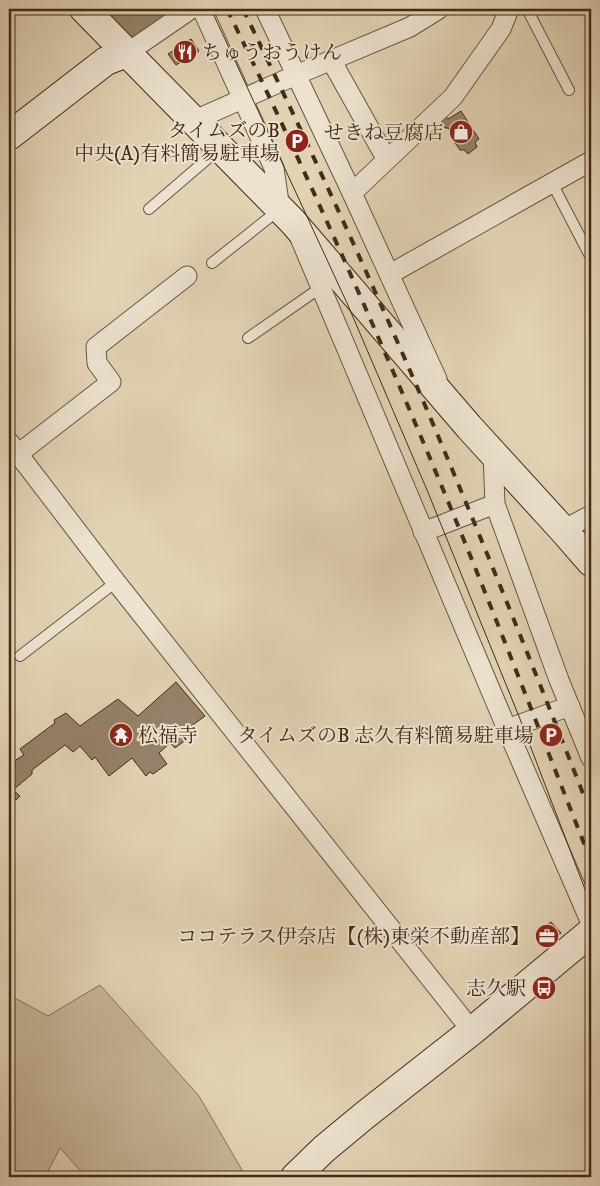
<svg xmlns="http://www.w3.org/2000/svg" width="600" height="1186" font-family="'IM FELL DW Pica','Noto Serif JP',serif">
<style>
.green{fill:#c7b69a;stroke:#847059}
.building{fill:#95826a;stroke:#422b18}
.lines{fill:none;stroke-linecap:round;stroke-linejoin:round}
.lane-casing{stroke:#6a553f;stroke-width:12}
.street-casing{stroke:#6a553f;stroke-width:21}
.secondary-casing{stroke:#422b18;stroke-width:30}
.lane{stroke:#ece2cf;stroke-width:10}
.street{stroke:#ece2cf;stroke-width:19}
.secondary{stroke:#ece2cf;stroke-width:28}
.tram{stroke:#422b18;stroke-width:1}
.rail{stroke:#422b18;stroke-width:4;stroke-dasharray:9 9;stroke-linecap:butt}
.labels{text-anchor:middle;stroke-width:4;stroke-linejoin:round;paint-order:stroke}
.poi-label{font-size:20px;fill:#422b18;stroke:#ece2cf;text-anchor:end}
</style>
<rect width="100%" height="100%" fill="#e2d3b5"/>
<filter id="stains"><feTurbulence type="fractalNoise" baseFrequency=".004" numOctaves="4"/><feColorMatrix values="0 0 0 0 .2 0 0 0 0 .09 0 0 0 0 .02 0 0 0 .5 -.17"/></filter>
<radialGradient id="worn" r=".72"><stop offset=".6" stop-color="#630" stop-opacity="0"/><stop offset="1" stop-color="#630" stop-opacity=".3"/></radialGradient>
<path class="green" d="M100 985 199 1096 246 1177H86L60 1148 45 1177H9V995L48 1016Z"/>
<path class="building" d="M99 9H180L129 45Z
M191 39 199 51 176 65 168 54Z
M461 111 479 139 475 142 477 147 468 154 464 150H460L453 140 455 137 448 128H445L439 118 445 116 448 119Z
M176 682 205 716 190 727 195 733 175 748 170 743 159 753 167 764 153 774 150 772 146 776 132 758 109 776 95 757 92 760 80 746 73 752 65 745 32 770V774L13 790 20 796 16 800 9 793V761L12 758 14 761 24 755 20 749 55 723 54 720 66 713 80 726 118 699 138 716Z
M551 922 561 933 543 947 535 934Z"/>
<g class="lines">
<g class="lane-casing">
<path id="lane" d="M527 9 569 90
M552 183 589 254
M149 209 219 149
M212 263 280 209
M248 338 320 288
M20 656 116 582"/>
</g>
<g class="street-casing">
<path id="street" d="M202 9 274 168 280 209
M265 9 352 193 437 379
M127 53 191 9
M331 60 387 160
M193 121 296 75 410 27 439 9
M352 193 453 97 501 29 509 9
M300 238 507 729 591 923
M390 274 591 161
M9 442 116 582 472 1031
M493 453 495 504 559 680 591 758
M18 454 111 382 97 363 96 347 187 276
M563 530 591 515
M423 532 495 504
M507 729 570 706"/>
</g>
<g class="secondary-casing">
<path id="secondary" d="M84 9 293 222 469 427 563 530 591 562
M9 136 106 61 127 53
M295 1177 324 1149 365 1115 472 1031 591 932"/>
</g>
<use href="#lane" class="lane"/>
<use href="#street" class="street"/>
<use href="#secondary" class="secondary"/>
<path class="tram" d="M211 9 347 303 427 490 520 719 591 905"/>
<path class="rail" d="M227 9C310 179 387 353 459 528 504 638 547 750 591 861
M243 9C315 158 385 309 449 462 498 579 545 696 591 814"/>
</g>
<defs>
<g id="restaurant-disc" transform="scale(1.25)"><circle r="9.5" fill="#8f2418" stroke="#ece2cf"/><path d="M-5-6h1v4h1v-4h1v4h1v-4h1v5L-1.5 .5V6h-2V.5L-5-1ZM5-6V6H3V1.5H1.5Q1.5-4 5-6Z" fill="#fff"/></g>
<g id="shop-disc" transform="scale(1.25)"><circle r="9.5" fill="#8f2418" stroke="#ece2cf"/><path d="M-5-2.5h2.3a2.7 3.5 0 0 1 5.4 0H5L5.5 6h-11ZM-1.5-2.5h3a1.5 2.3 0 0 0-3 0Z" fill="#fff"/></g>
<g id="parking-disc" transform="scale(1.25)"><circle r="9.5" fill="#8f2418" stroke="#ece2cf"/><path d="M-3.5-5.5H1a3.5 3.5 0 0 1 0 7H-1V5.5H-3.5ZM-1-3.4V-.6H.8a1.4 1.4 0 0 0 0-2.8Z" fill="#fff"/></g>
<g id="temple-disc" transform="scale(1.25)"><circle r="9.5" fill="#8f2418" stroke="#ece2cf"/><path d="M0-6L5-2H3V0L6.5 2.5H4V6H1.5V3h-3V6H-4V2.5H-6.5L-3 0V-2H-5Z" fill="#fff"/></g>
<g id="office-disc" transform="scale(1.25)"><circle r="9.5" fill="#8f2418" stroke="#ece2cf"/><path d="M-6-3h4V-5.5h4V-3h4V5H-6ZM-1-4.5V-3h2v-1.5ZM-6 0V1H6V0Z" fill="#fff"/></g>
<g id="bus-disc" transform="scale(1.25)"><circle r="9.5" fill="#8f2418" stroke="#ece2cf"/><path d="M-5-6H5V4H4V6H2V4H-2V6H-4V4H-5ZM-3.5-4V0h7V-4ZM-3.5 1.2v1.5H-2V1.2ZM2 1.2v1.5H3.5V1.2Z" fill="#fff"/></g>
</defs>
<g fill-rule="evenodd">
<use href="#restaurant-disc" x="185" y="52"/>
<use href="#shop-disc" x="461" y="132"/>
<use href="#parking-disc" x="297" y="141"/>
<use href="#temple-disc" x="121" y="735"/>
<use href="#parking-disc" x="551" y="735"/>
<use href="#office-disc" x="547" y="936"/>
<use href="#bus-disc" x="544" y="988"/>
</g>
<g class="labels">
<g class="poi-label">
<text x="202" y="59" text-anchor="start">ちゅうおうけん</text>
<text x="280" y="137">タイムズのB<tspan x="280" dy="23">中央(A)有料簡易駐車場</tspan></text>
<text x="444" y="139">せきね豆腐店</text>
<text x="138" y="742" text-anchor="start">松福寺</text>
<text x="534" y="742">タイムズのB 志久有料簡易駐車場</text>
<text x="530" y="943">ココテラス伊奈店【(株)東栄不動産部】</text>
<text x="526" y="995">志久駅</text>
</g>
</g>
<rect width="600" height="1186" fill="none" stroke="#e2d3b5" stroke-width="30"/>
<rect x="10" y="10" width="580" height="1166" fill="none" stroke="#422b18" stroke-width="2.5"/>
<rect x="15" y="15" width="570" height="1156" fill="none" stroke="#422b18"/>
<rect width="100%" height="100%" filter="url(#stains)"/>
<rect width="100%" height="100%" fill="url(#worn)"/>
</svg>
